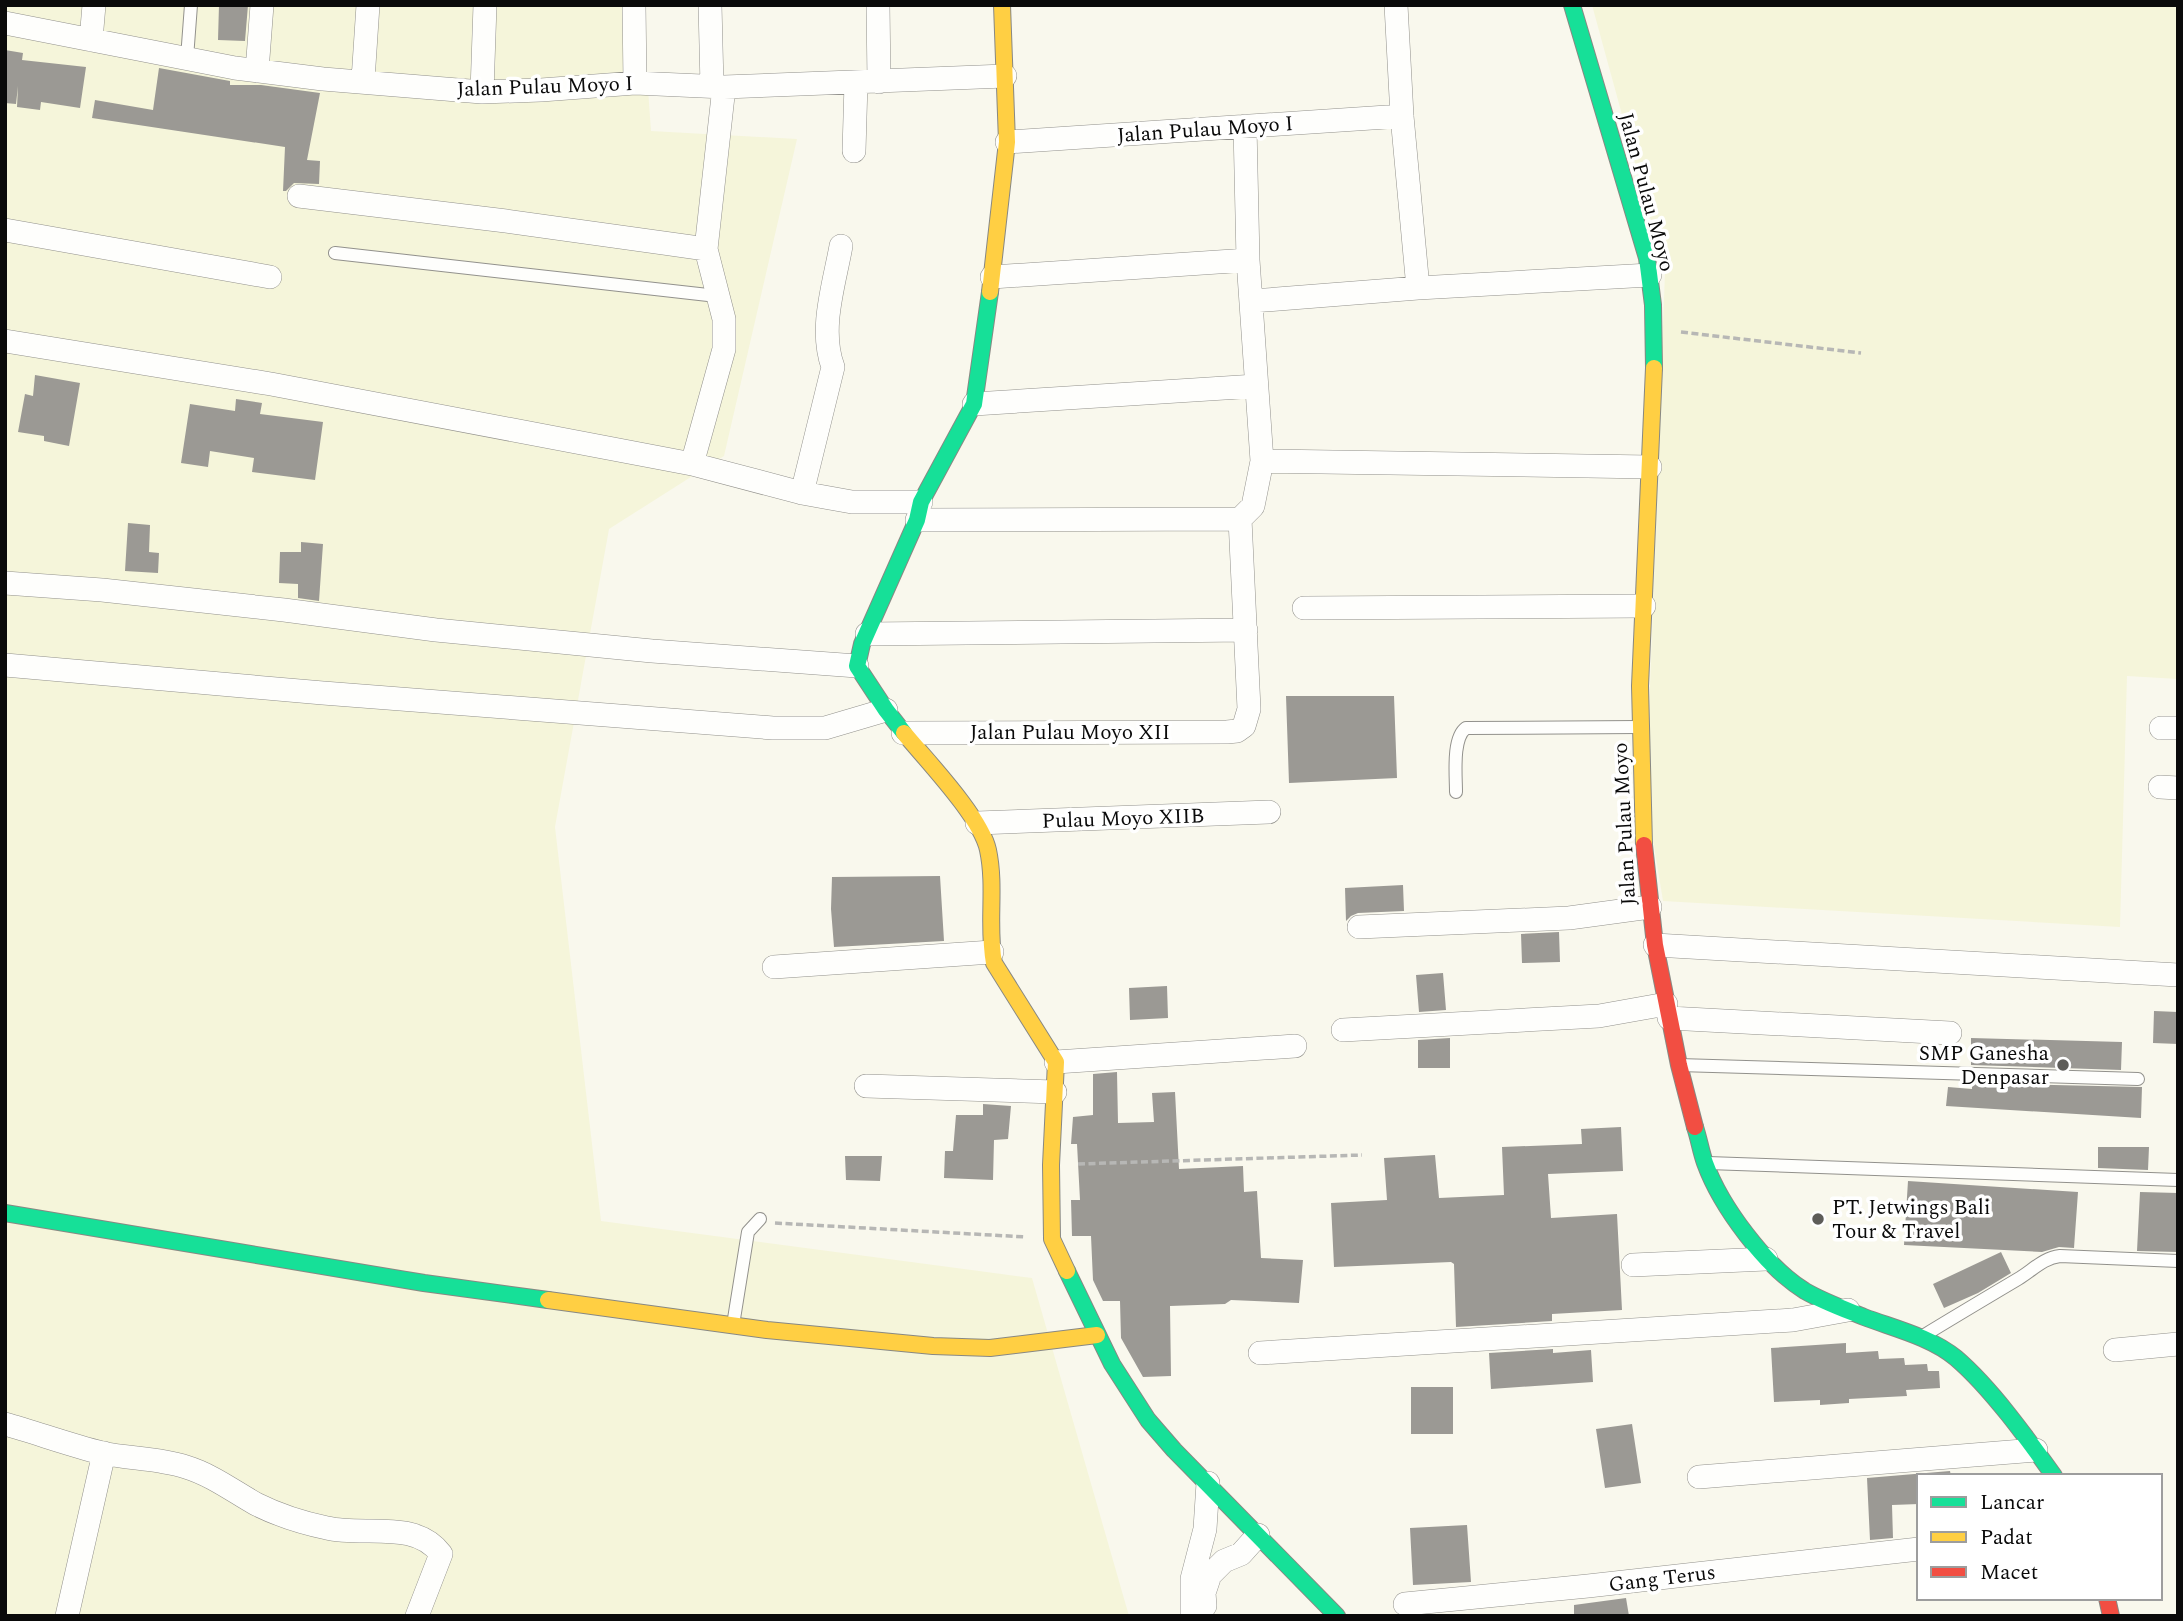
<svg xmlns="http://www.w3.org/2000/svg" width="2183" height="1621" font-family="Spectral,serif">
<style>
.farmland{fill:#f5f5da}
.building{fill:#9b9994}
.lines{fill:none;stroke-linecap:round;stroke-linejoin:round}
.lane-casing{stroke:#92918c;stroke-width:14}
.street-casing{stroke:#92918c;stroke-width:24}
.fast-casing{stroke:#888883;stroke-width:18}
.slow-casing{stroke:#888883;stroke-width:18}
.jam-casing{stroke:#888883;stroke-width:18}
.path{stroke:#b7b7b5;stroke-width:3.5;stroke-dasharray:7 3.5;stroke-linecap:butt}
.lane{stroke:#fefefc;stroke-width:12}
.street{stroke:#fefefc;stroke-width:23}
.fast{stroke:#16e098;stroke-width:16}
.slow{stroke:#ffcf43;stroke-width:16}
.jam{stroke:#f24e42;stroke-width:16}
.poi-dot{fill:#5e5d59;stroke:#fff;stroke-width:2.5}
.labels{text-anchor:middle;stroke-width:7;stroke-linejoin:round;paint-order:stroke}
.street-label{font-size:21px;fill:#0a0a0a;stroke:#fff}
.poi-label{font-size:21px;fill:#0a0a0a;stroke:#fff;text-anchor:end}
</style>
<rect width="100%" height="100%" fill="#f9f8ed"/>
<path class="farmland" d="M5 5H642L651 131 797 139 724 456 609 529 555 827 601 1221 1032 1278 1129 1616H5Z
M1592 5H2178V679L2127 676 2120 927 1663 901 1646 797 1665 272Z"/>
<path class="building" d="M219 5H248L245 41 218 40Z
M5 50 23 53 22 60 86 67 80 108 41 102 40 110 17 107 18 86 16 104 5 103Z
M159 68 230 81V85H261L320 93 307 160 320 161 319 184 294 183 286 191H283L285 147 92 118 95 100 153 110Z
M35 375 80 383 69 446 44 441V436L18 432 25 394 33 396Z
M236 399 262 403 260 414 323 422 315 480 252 472 254 458 210 451 208 467 181 463 190 404 235 411Z
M128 523 150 525 149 552 159 553 158 573 125 571Z
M301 542 323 544 319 601 298 598V584L279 583 280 552H301Z
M1286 696H1394L1397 778 1289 783Z
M940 876 944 941 834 947 831 909 832 877Z
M1403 885 1404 911 1358 913 1351 916 1346 921 1345 888Z
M1559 932 1560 962 1522 963 1521 934Z
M1443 973 1446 1010 1419 1012 1416 975Z
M1167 986 1168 1018 1130 1020 1129 988Z
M2154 1011 2178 1012V1044L2153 1043Z
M1450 1038V1068H1418V1040Z
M1971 1038 2122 1042 2121 1070 1971 1065Z
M1117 1072 1118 1123 1154 1122 1152 1093 1175 1092 1179 1169 1243 1166 1244 1192 1257 1191 1261 1258 1303 1260 1299 1303 1231 1300 1225 1304 1170 1306 1171 1376 1143 1377 1121 1338 1120 1301H1103L1093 1280 1091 1236H1072L1071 1200H1080L1077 1144H1071L1073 1117 1093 1115V1074Z
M1972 1083 2142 1087 2141 1118 1946 1106 1948 1087 1972 1089Z
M983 1104 1011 1106 1008 1139 994 1140 993 1180 944 1178 945 1151H953L956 1115H983Z
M1621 1127 1623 1171 1548 1174 1551 1218 1617 1214 1622 1310 1552 1314V1321L1456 1327 1454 1264 1451 1262 1334 1267 1331 1203 1387 1200 1384 1158 1435 1155 1439 1198 1504 1195 1502 1147 1582 1144 1581 1129Z
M2098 1147H2149L2148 1170 2098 1168Z
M845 1156H882L880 1181 846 1180Z
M1908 1181 2078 1192 2074 1248 2059 1247 2042 1252 1904 1245Z
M2140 1192 2178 1193V1252L2137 1251Z
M2001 1252 2011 1273 1978 1293 1944 1308 1933 1284Z
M1846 1343V1353L1878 1351 1879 1359 1904 1358 1905 1365 1927 1364 1928 1371H1939L1940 1388 1906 1390 1907 1396 1849 1399V1403L1820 1405V1400L1774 1402 1771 1348Z
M1553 1349V1353L1591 1350 1593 1382 1491 1389 1489 1353Z
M1411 1387H1453V1434H1411Z
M1632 1424 1641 1483 1605 1488 1596 1429Z
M1950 1471 1951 1476H1919V1504L1892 1505 1893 1538 1870 1540 1867 1478Z
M1467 1525 1471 1582 1413 1585 1410 1528Z
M1626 1598 1629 1616H1574V1605Z"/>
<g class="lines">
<g class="lane-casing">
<path id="lane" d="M187 58 191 5
M335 253 717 296
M1456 792C1456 775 1452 738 1466 728L1639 727
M1679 1065 2138 1079
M1708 1163 2178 1180
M733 1325 748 1232 760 1219
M1923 1336C1954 1317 1986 1298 2018 1279 2033 1270 2043 1258 2060 1256L2178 1261"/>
</g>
<g class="street-casing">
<path id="street" d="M634 5 635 83
M710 5 712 86
M878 5 879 82
M1396 5 1402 116 1418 288
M5 23 235 68 323 79 482 92 541 90 635 83 724 87 1005 76
M91 40 94 5
M257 71 262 5
M363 80 368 5
M482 92 485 5
M1007 142 1402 116
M854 151 856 83
M299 196 506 221 706 249
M5 230 270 277
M992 277 1248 260
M1252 301 1418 288 1650 275
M5 341 271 384 692 464 802 493 852 502H921
M974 404 1256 386
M1262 461 1650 467
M692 464 724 349V319L706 249 724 87
M802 493 833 367C819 329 834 285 841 246
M917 520 1240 519
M5 583 102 590 284 610 436 630 652 651 857 666
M1304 608 1644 606
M867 634 1246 630
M5 665 323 693 773 728H825L886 710
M2161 728H2178
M903 733 1227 732 1237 731 1244 726 1249 709 1240 519 1253 506 1262 461 1248 260 1245 126
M2160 787 2178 788
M977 823 1269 812
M1359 927 1569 918 1650 907
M1655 945 2178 975
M774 967 992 952
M1669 1018 1950 1033
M1343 1030 1599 1016 1666 1004
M1056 1062 1295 1046
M866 1086 1055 1092
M1633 1265 1766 1259
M2115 1350 2178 1344
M1260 1353 1793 1320 1848 1310
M5 1424C37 1433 70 1445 102 1453 130 1459 158 1458 186 1467 212 1475 233 1491 256 1504 278 1515 303 1523 327 1528 364 1537 415 1519 441 1554L417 1616
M1699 1477 2036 1450
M1405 1604 1588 1586 1919 1549
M1205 1606 1204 1593 1210 1575 1224 1561 1241 1554 1258 1535
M67 1616 104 1453
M1192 1616V1579L1205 1529 1208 1483"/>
</g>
<g class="fast-casing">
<path id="fast" d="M1572 5 1647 258 1653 305 1654 368
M904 733 886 710 857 666 862 644 917 520 921 502 974 404 990 292
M1695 1127C1699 1139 1701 1152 1705 1163 1721 1207 1766 1267 1805 1291 1824 1302 1844 1309 1864 1317 1893 1328 1931 1337 1956 1358 1991 1388 2027 1438 2054 1476
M5 1213 424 1283 548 1300
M1067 1271 1112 1364 1148 1420 1174 1450 1337 1616"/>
</g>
<g class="slow-casing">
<path id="slow" d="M990 292 1007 142 1002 5
M904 733C927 761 981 817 988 850 996 888 987 926 994 963L1056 1062 1051 1165 1052 1239 1067 1271
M1644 845 1640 686 1654 368
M548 1300 767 1330 933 1346 990 1348 1097 1335"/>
</g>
<g class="jam-casing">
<path id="jam" d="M1644 845 1655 945 1679 1065 1695 1127
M2107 1598 2111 1616"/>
</g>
<path class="path" d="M1681 332 1861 353
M1078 1164 1362 1155
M775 1223 1026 1237"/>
<use href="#lane" class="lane"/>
<use href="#street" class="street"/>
<use href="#fast" class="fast"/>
<use href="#slow" class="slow"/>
<use href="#jam" class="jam"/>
</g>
<g class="poi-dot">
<circle cx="2063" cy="1065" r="7"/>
<circle cx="1818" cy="1219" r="7"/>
</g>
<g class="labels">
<g class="street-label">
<text transform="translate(545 86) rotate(-2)" y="7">Jalan Pulau Moyo I</text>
<text transform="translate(1205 129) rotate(-4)" y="7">Jalan Pulau Moyo I</text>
<text transform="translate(1647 192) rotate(75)" y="7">Jalan Pulau Moyo</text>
<text x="1070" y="739">Jalan Pulau Moyo XII</text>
<text transform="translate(1123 818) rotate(-2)" y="7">Pulau Moyo XIIB</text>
<text transform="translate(1624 824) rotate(-93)" y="7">Jalan Pulau Moyo</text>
<text transform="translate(1662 1578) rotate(-7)" y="7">Gang Terus</text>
</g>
<g class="poi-label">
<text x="2049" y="1060">SMP Ganesha<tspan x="2049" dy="24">Denpasar</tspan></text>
<text x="1832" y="1214" text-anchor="start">PT. Jetwings Bali<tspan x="1832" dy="24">Tour &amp; Travel</tspan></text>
</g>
</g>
<rect width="2183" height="1621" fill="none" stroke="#0a0a0a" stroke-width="14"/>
<rect x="1917" y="1474" width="245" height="126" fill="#ffffff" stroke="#9d9d9d" stroke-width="2"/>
<rect x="1931" y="1497" width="35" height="10" fill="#16e098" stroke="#9d9d9d" stroke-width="2"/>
<text x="1980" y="1509" font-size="21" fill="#0a0a0a">Lancar</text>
<rect x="1931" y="1532" width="35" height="10" fill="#ffcf43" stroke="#9d9d9d" stroke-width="2"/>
<text x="1980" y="1544" font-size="21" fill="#0a0a0a">Padat</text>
<rect x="1931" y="1567" width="35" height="10" fill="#f24e42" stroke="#9d9d9d" stroke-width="2"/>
<text x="1980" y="1579" font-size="21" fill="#0a0a0a">Macet</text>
</svg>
